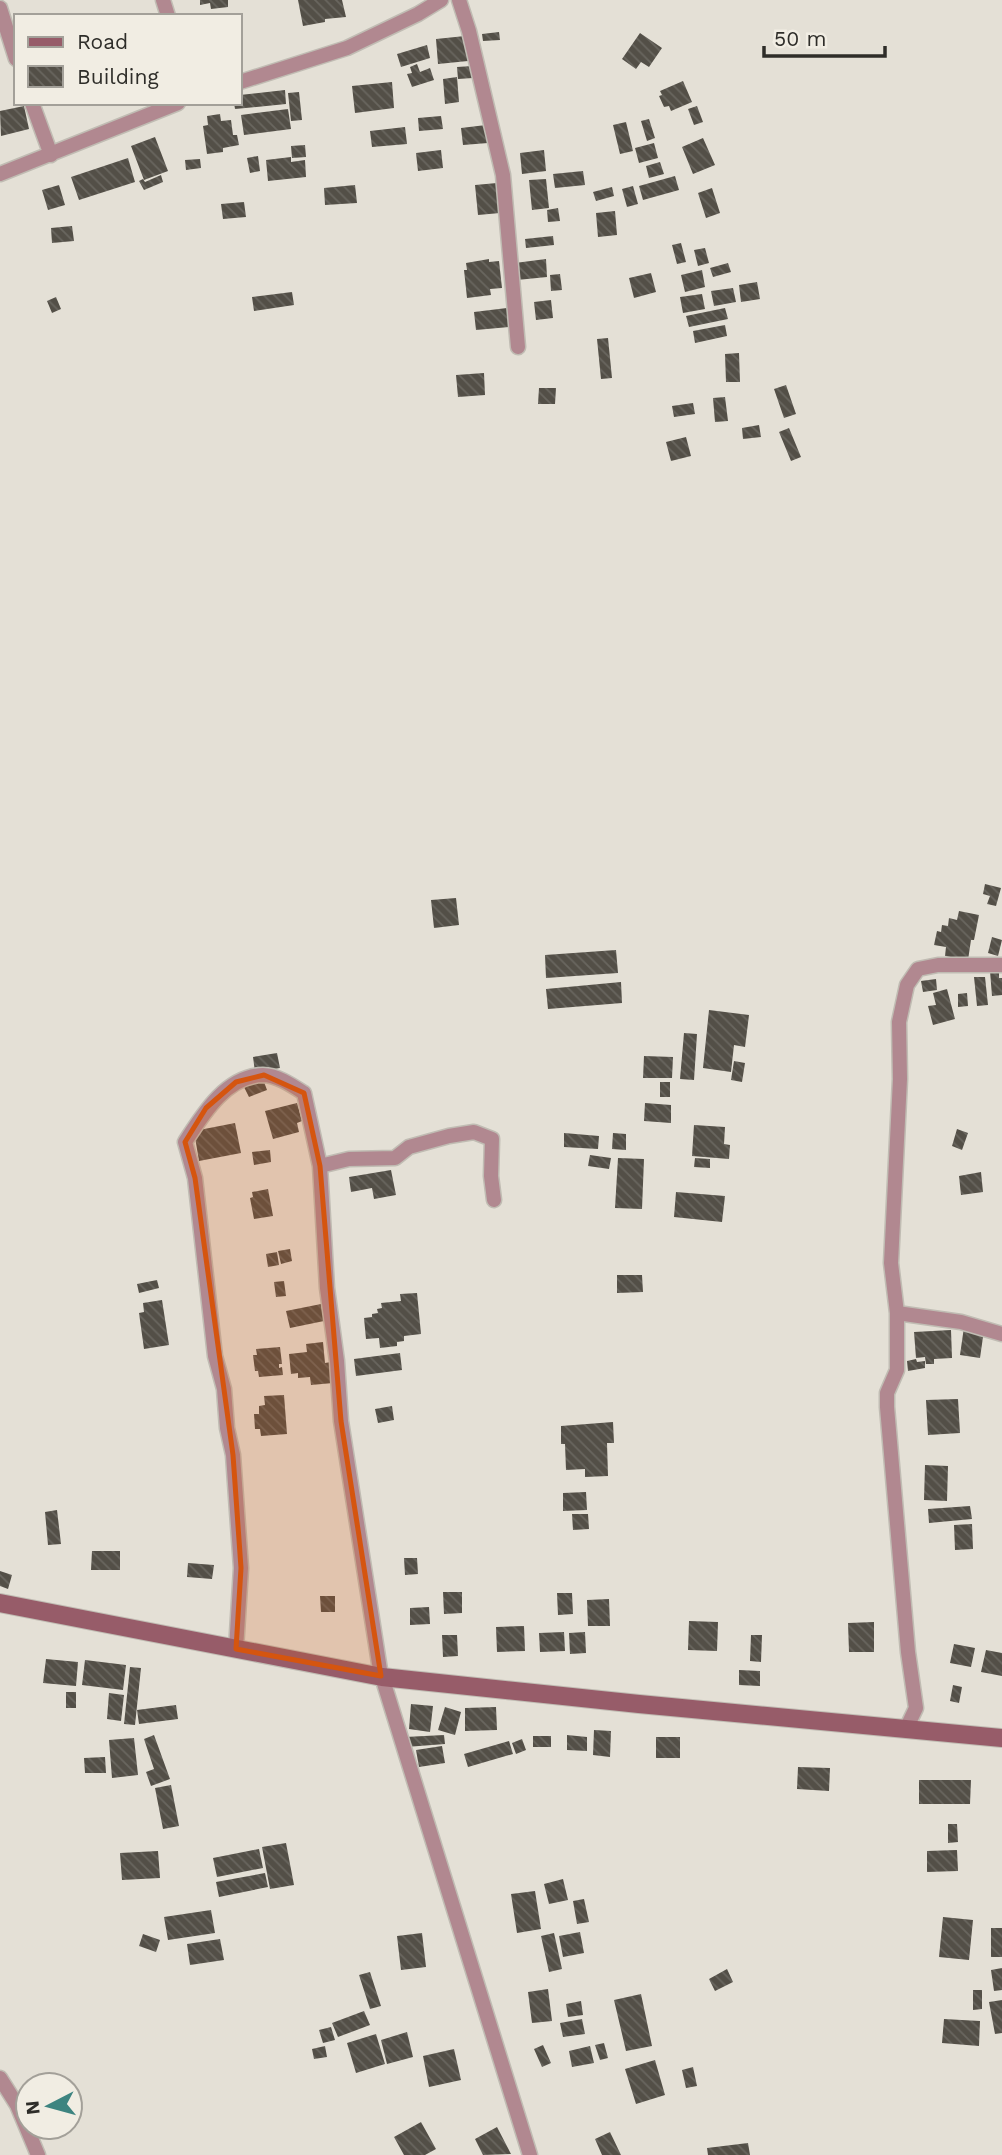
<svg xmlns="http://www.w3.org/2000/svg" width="1002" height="2155" font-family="'Work Sans',sans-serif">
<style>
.building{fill:url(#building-back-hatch)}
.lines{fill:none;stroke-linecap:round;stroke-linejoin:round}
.street-casing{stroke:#c0bcb3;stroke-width:17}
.secondary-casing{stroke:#c0bcb3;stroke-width:20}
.street{stroke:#b18890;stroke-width:14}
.secondary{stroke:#975c69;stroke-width:18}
.marked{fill:#d5550f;fill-opacity:0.2;stroke:#d5550f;stroke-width:5;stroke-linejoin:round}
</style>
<defs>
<pattern id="building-back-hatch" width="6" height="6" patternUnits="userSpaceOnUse" patternTransform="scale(1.75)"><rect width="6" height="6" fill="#534f47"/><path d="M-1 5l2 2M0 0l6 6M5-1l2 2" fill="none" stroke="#69665f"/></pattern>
</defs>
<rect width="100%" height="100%" fill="#e4e0d6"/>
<path class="building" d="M200 0H228V7L211 9 210 3 200 5Z
M298 0H342L346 17 325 19V22L303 26Z
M499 32 500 40 483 41 482 34Z
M640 33 662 48 649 67 641 62 636 69 622 59Z
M465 36 468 61 438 64 436 39Z
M427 45 430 58 401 67 397 54Z
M417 64 420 72 430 68 434 80 412 87 407 74 412 73 410 67Z
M472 66 473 78 458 79 457 67Z
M457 77 459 102 445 104 443 79Z
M683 81 692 102 671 111 669 106 664 107 659 96 662 95 660 91Z
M392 82 394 108 355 113 352 86Z
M285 90 286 104 235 109 234 103H240V95Z
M299 92 302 120 291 121 288 93Z
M24 106 29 129 1 136 0 111Z
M697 106 703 122 694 125 688 109Z
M288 109 291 129 244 135 241 115Z
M220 114 221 121 231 120 233 135H237L239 145 223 148V152L207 154 203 126 208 125 207 116Z
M441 116 443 129 419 131 418 118Z
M649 119 655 138 647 141 641 121Z
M626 122 633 151 620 154 613 125Z
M486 125 488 143 463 145 461 128Z
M405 127 407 144 372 147 370 131Z
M155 137 168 171 144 180 131 146Z
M703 138 715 165 693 174 682 147Z
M654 143 658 158 639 163 635 148Z
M305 145 306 157 292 158 291 146Z
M441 150 443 168 418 171 416 153Z
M544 150 546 171 522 174 520 153Z
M258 156 260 171 250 173 247 158Z
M291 157V162L305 160 306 177 268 181 266 160Z
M128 158 135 182 79 200 71 177Z
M200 159 201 168 186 170 185 160Z
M660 162 664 174 649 178 646 166Z
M583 171 585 185 555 188 553 174Z
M161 175 163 182 144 190 139 181 143 179 145 182Z
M675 176 679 190 643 200 639 186Z
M546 179 549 208 532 210 529 180Z
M497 183 500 213 478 215 475 185Z
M59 185 65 205 48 210 42 190Z
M355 185 357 203 325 205 324 188Z
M633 186 638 204 627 207 622 189Z
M612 187 614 196 596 201 593 192Z
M712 188 720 213 706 218 698 193Z
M244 202 246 217 223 219 221 204Z
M558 208 560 221 548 222 547 210Z
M615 211 617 235 598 237 596 213Z
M72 226 74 241 52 243 51 228Z
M553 236 554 245 526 248 525 239Z
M681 243 686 262 677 264 672 245Z
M705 248 709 263 698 266 694 250Z
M489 259V262L499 261 502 288 490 289 491 295 467 298 464 270H467L466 263Z
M546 259 547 277 517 280 515 263Z
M728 263 731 272 713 277 710 268Z
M702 270 705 287 685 292 681 275Z
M651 273 656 292 634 298 629 278Z
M560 274 562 290 551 291 550 275Z
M757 282 760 299 741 302 739 285Z
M733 288 736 302 714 306 711 291Z
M292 292 294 305 254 311 252 297Z
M702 294 705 309 683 313 680 297Z
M56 297 61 309 52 313 47 301Z
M551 300 553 318 536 320 534 302Z
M507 308 509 327 476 330 474 312Z
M725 308 728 319 689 327 686 316Z
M725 325 727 336 695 343 693 331Z
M608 338 612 378 601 379 597 339Z
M739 353 740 382H726L725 354Z
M484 373 485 395 458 397 456 375Z
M786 385 796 414 784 418 774 389Z
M539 388H556L555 404H538Z
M725 397 728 421 715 422 713 398Z
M693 403 695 414 674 417 672 406Z
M759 425 761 437 743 439 742 428Z
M789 428 801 457 791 461 779 432Z
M686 437 691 456 671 461 666 442Z
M985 884 1001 888 996 906 987 904 990 896 983 894Z
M456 898 459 925 434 928 431 900Z
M959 911 979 915 974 940H971L968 960 945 956 946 947 934 945 937 931 941 932 942 925 948 926 949 918 957 920Z
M992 937 1002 940 998 956 988 953Z
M616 950 618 973 546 978 545 955Z
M990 971H999V978H1002V995L992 996Z
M974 977H985L988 1005 977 1006Z
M936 979 937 990 923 992 921 981Z
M621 982 622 1003 548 1009 546 989Z
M947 989 955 1019 933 1025 928 1006 936 1005 933 993Z
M967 993 968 1006 958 1007V994Z
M709 1010 749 1015 745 1047 734 1045 731 1072 703 1068Z
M684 1033 697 1034 694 1080 680 1079Z
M277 1053 280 1068 255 1072 253 1057Z
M644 1056 673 1057 672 1078H643Z
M734 1061 745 1063 742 1082 731 1080Z
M263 1079 267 1090 249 1097 244 1087Z
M660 1082H670V1097H660Z
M297 1103 302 1121 297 1123 299 1132 273 1139 265 1111Z
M645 1103 671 1105V1123L644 1121Z
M235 1123 241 1153 199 1161 194 1131Z
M694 1125 725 1127 724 1144 730 1145 729 1159 692 1156Z
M957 1129 968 1133 962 1150 952 1146Z
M564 1133 599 1136 598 1149 564 1147Z
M613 1133 626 1134V1150L612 1149Z
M270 1150 271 1162 254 1165 252 1152Z
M590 1155 611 1158 609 1169 588 1166Z
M618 1158 644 1159 642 1209 615 1208Z
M695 1158 710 1159V1168L694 1167Z
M391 1170 396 1195 374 1199 372 1188 351 1192 349 1177Z
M981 1172 983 1192 961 1195 959 1176Z
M268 1189 273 1216 254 1219 250 1198 253 1197 252 1192Z
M676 1192 725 1196 722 1222 674 1217Z
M290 1249 292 1261 281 1264 278 1251Z
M277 1252 279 1265 268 1267 266 1254Z
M617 1275H642L643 1292 617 1293Z
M157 1280 159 1288 139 1293 137 1284Z
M284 1281 286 1296 276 1297 274 1282Z
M417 1293 421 1334 404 1336V1341L397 1342V1346L380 1348 379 1338 366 1339 364 1318 372 1317V1314L378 1313 377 1309 382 1308 381 1303 401 1301 400 1294Z
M162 1300 169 1345 144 1349 139 1313 144 1312 143 1303Z
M321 1304 324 1321 290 1328 286 1311Z
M964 1327 984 1330 980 1358 960 1355Z
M951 1330 952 1358 934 1359V1364H926L925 1357 916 1358 914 1332Z
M323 1342 325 1363 331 1362 333 1383 311 1385 310 1377 298 1378V1373L291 1374 289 1354 307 1352 306 1344Z
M280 1347 282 1364H279V1368L282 1367 283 1375 259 1377 258 1371H255L253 1355H257L256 1349Z
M400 1353 402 1370 356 1376 354 1359Z
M916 1359 917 1362 925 1361V1368L908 1371 907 1361Z
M284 1395 287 1434 261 1436 260 1429H255L254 1414H259V1406L265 1405 264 1396Z
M958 1399 960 1433 928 1435 926 1400Z
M392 1406 394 1420 378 1423 375 1409Z
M613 1422 614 1443H607L608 1476 585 1477V1469L566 1470 565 1444H561V1426Z
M925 1465 948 1466 947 1501 924 1500Z
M586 1492 587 1510 563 1511V1493Z
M970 1506 972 1519 929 1523 928 1509Z
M57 1510 61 1544 48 1545 45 1512Z
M572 1514H588L589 1529 573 1530Z
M972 1524 973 1549 955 1550 954 1525Z
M92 1551H120V1570H91Z
M404 1558H417L418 1574 405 1575Z
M188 1563 214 1565 212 1579 187 1577Z
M0 1571 12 1575 8 1589 0 1586Z
M443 1592H462V1613L444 1614Z
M557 1593H572L573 1614 558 1615Z
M320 1596H335V1612H321Z
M609 1599 610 1626H588L587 1600Z
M429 1607 430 1624 410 1625V1608Z
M689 1621 718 1622 717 1651 688 1650Z
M874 1622V1652H849L848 1623Z
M524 1626 525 1651 497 1652 496 1627Z
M564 1632 565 1651 540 1652 539 1633Z
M585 1632 586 1653 570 1654 569 1633Z
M442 1635H457L458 1656 443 1657Z
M751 1635H762L761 1662 750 1661Z
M954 1644 975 1648 971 1667 950 1663Z
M986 1650 1002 1653V1676L981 1672Z
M46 1659 78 1662 76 1686 43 1683Z
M85 1660 126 1665 123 1690 82 1685Z
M130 1667 141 1668 135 1725 124 1724Z
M739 1670 760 1671V1686L739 1685Z
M953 1685 962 1687 959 1703 950 1701Z
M66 1692H76V1708H66Z
M109 1693 124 1695 121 1721 107 1719Z
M411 1704 433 1706 430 1732 409 1729Z
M176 1705 178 1719 139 1724 137 1710Z
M445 1707 461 1712 455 1735 438 1730Z
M496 1707 497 1730 465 1731V1708Z
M594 1730 611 1731 610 1757 593 1755Z
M154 1735 170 1779 151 1786 146 1772 154 1769 144 1739Z
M444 1735 445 1744 406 1747 405 1737Z
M567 1735 587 1737V1751L567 1750Z
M533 1736H551V1747H533Z
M656 1737H680V1758H656Z
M134 1738 138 1775 112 1778 109 1740Z
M522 1739 526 1750 516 1754 512 1743Z
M509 1741 513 1754 468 1767 464 1754Z
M442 1746 445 1763 419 1767 416 1750Z
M105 1757 106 1773H85L84 1758Z
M798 1767 830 1768 829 1791 797 1789Z
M919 1780H971L970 1804H919Z
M171 1785 179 1826 163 1829 155 1788Z
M948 1824H957L958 1842 948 1843Z
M286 1843 294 1885 270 1889 262 1847Z
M259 1849 263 1868 217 1877 213 1858Z
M957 1850 958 1871 927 1872V1851Z
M158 1851 160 1878 122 1880 120 1853Z
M265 1873 268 1887 219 1897 216 1882Z
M563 1879 568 1900 549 1904 544 1884Z
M535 1891 541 1929 517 1933 511 1894Z
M584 1899 589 1922 577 1924 573 1901Z
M211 1910 215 1933 168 1940 164 1917Z
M943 1917 973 1920 969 1960 939 1957Z
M991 1928H1002V1957H991Z
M580 1932 584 1953 563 1957 559 1936Z
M422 1933 426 1967 401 1970 397 1936Z
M554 1933 562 1969 549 1972 541 1936Z
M143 1934 160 1940 156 1952 139 1946Z
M220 1939 224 1960 190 1965 187 1944Z
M1002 1968V1990L994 1991 991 1970Z
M727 1969 733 1982 715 1991 709 1979Z
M370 1972 381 2006 370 2009 359 1975Z
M548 1989 552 2021 532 2023 528 1992Z
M973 1990H982V2009L973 2010Z
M641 1994 652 2046 626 2051 614 2000Z
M1002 2000V2033L995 2034 989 2002Z
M581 2001 583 2015 568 2017 566 2004Z
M364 2011 370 2025 338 2037 332 2023Z
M582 2019 585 2034 563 2037 560 2023Z
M944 2019 980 2021 979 2046 942 2043Z
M331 2027 335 2040 323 2043 319 2030Z
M407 2032 413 2057 387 2064 381 2040Z
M376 2034 385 2064 356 2073 347 2043Z
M604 2043 608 2058 600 2060 595 2045Z
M543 2045 551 2063 542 2067 534 2049Z
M325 2046 327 2057 314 2059 312 2049Z
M590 2046 594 2063 572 2067 569 2051Z
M454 2049 461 2080 429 2087 423 2056Z
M655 2060 665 2095 636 2104 625 2069Z
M693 2067 697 2086 686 2088 682 2070Z
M421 2122 436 2149 425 2155H404L394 2137Z
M497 2127 511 2154 483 2155 475 2139Z
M610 2132 621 2155H602L595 2139Z
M748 2143 750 2155H708L707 2148Z"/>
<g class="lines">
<g class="street-casing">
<path id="street" d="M163 0 168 16
M459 0 469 31 503 175 518 347
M0 8 16 59
M240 82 347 48 418 14 441 0
M32 103 51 155
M0 174 178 103
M897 1313 961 1322 1002 1334
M236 1649 241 1568 233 1455 227 1428 224 1389 215 1356 195 1178 185 1142C203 1114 226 1076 263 1075 277 1075 293 1086 304 1093L320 1166
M381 1676 341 1421 337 1361 327 1288 320 1166 349 1159 395 1158 409 1147 449 1136 474 1132 492 1139 491 1176 494 1200
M382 1677 530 2155
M906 1729 916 1708 908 1652 887 1407V1393L897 1370V1313L891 1263 900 1079 899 1022 907 985 918 969 938 965H1002
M0 2078 17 2105 38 2155"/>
</g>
<g class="secondary-casing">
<path id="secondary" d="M0 1603 382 1677 639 1704 1002 1738"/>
</g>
<use href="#street" class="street"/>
<use href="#secondary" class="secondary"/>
</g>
<path class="marked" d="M264 1075 304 1093 320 1166 341 1421 381 1676 236 1649 241 1568 233 1455 195 1178 185 1142 206 1108 236 1082Z"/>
<rect x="14" y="14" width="228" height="91" fill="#f1ede3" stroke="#a3a099" stroke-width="2"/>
<rect x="28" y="37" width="35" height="10" fill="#975c69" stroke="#a3a099" stroke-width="2"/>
<text x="77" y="49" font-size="21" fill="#2e2d29">Road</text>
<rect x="28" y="66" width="35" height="21" fill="url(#building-back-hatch)" stroke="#a3a099" stroke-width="2"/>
<text x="77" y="84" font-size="21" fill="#2e2d29">Building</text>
<g transform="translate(49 2106) rotate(264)"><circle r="33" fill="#f1ede3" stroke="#a3a099" stroke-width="2"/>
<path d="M0-5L12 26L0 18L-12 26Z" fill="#3d8480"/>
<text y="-10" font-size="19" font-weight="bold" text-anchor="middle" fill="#2e2d29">N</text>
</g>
<path d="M764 46v10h121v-10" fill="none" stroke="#2e2d29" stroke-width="3.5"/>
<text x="774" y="46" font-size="21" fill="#2e2d29" stroke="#f1ede3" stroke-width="5" paint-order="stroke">50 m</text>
</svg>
